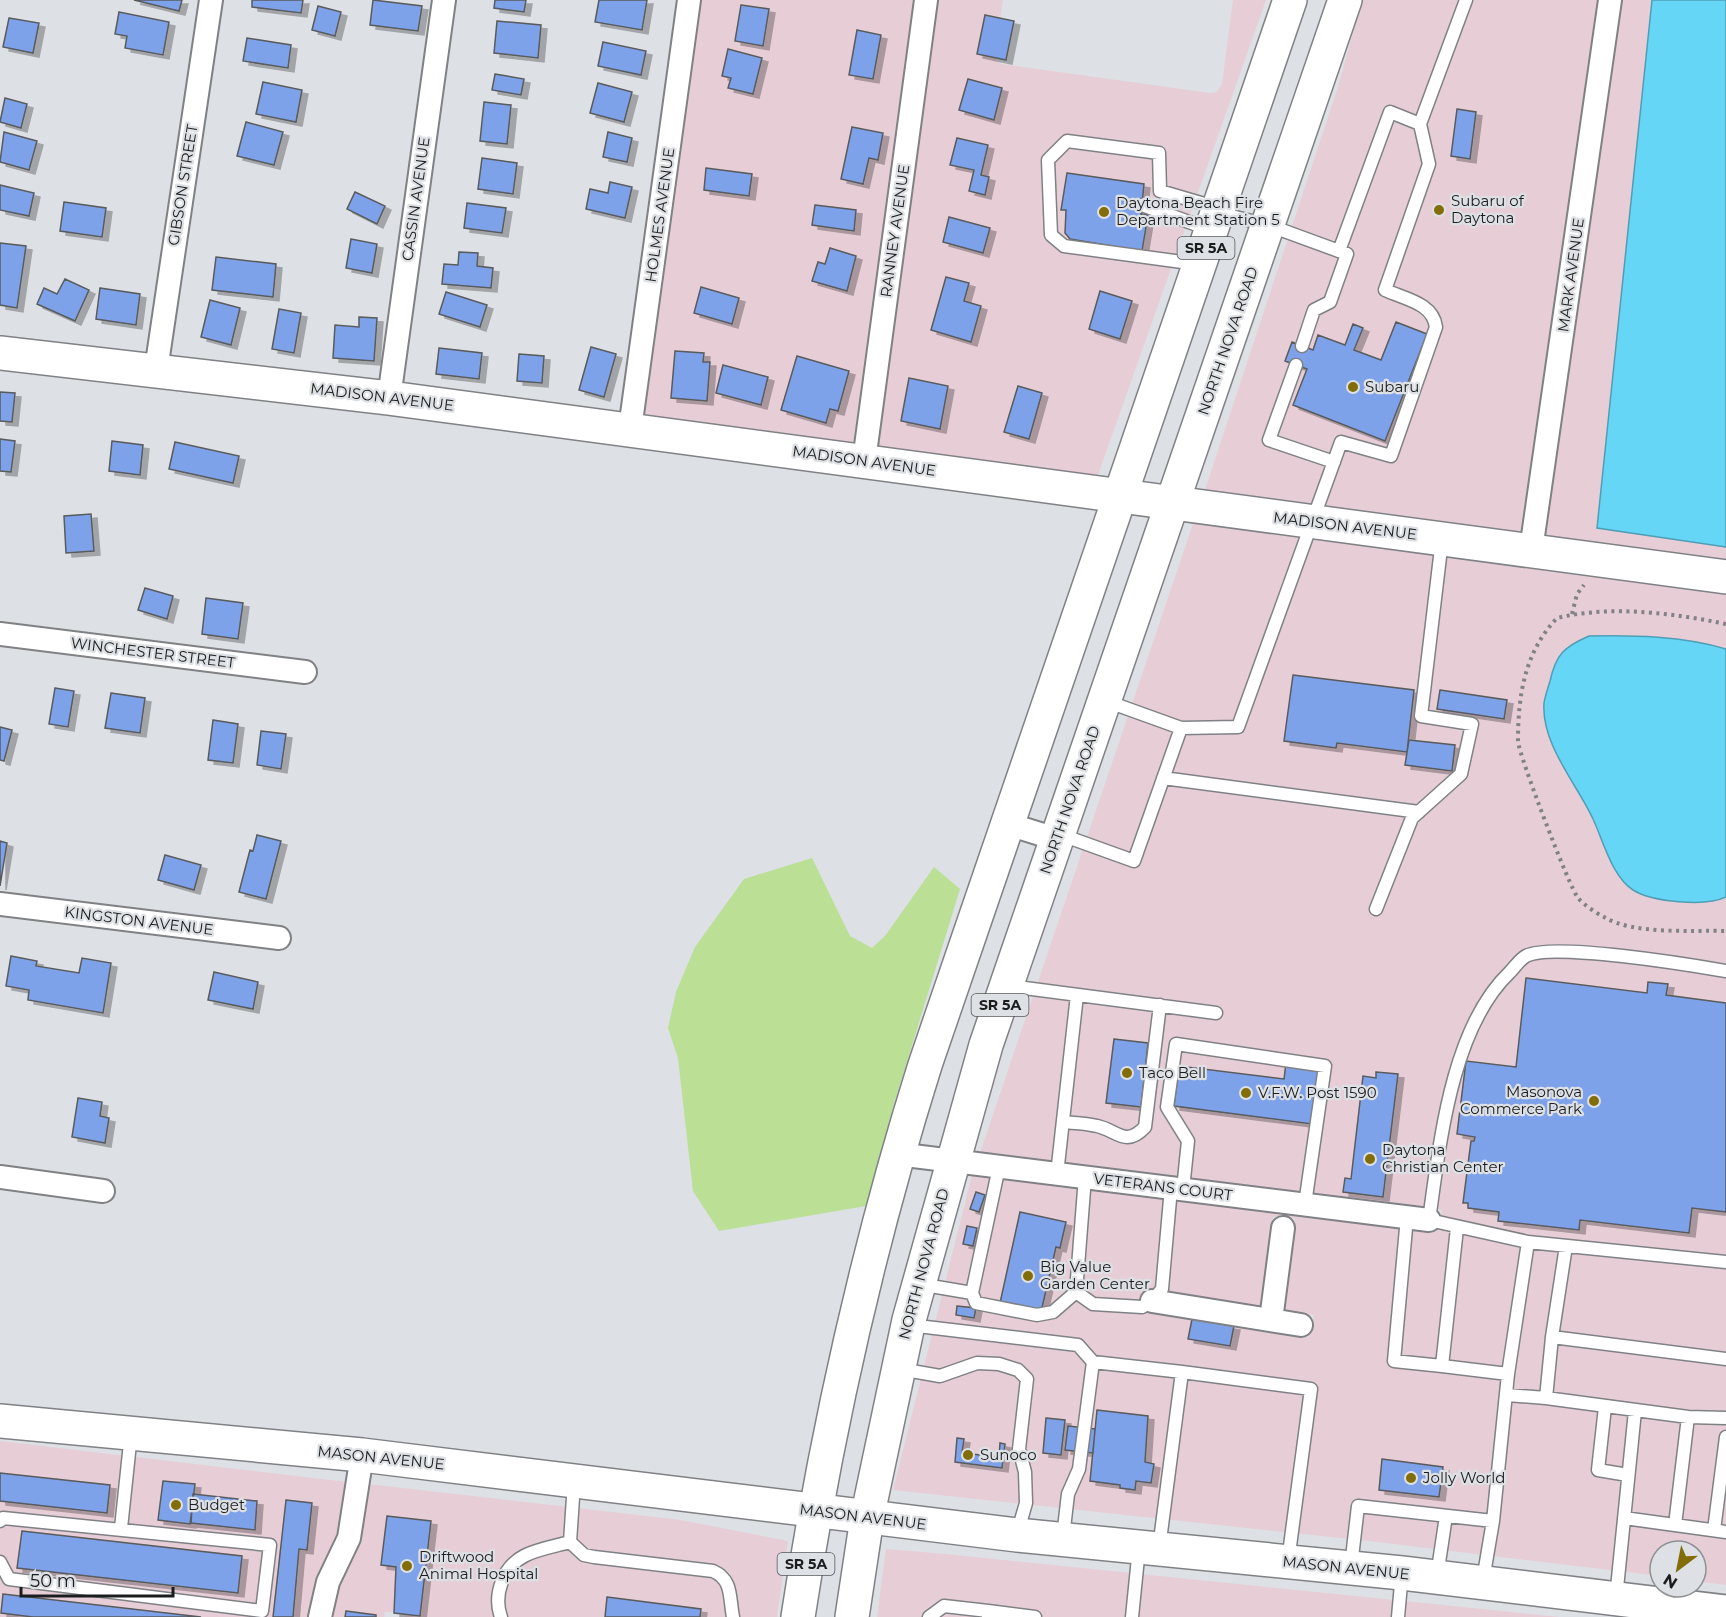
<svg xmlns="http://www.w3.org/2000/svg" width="1726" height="1617" font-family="Montserrat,sans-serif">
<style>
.commercial{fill:#e7ced6;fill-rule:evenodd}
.green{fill:#badf95}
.water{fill:#66d6f7;stroke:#509eb6;stroke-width:1.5}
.building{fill:#7ea2e9;stroke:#595b5e;stroke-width:1.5;filter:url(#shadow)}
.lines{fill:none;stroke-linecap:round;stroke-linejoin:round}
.lane-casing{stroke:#7f8185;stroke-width:15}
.street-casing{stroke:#7f8185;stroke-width:26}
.secondary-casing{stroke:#7f8185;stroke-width:36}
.primary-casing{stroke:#7f8185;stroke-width:36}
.path{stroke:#808285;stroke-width:4;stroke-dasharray:3 4.5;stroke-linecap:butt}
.lane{stroke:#fff;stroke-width:12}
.street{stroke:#fff;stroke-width:22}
.secondary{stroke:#fff;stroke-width:33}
.primary{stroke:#fff;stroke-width:33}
.poi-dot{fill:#836d09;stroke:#dde0e4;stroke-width:2}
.labels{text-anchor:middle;stroke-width:4.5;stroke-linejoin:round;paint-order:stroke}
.shield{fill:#dde0e4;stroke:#555759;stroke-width:1.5}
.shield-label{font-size:14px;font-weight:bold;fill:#1b1c1d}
.street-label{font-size:15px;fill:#1b1c1d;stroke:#dde0e4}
.poi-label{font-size:15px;fill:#1b1c1d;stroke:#dde0e4;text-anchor:start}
</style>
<defs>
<filter id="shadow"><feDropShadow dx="6" dy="4" stdDeviation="0" flood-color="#0004"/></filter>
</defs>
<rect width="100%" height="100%" fill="#dde0e4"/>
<path class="commercial" d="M700 0H916L855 448 642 419Z
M937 0H1003L995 54 997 61 1002 64 1210 93 1217 92 1222 84 1233 0H1266L1098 475 969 464 876 451Z
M1362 0H1652L1597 527 1726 547V566L1203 496 1338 87Z
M1195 518 1726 589V649L1679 641 1622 636H1589L1566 647 1553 667 1555 751 1593 820 1609 860 1720 900 1726 897V1585L1696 1581V1551H1660V1576L1377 1542 893 1490 972 1175 1437 1232 1442 1210 980 1153ZM1273 1217 1295 1218 1283 1310 1314 1315 1309 1337 1140 1311 1145 1289 1262 1307Z
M0 1441 347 1482 338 1536 317 1580 309 1617H0Z
M368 1484 681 1520 788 1541 777 1617H405V1612H385L384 1617H330Z
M886 1549 946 1554 1560 1617H877Z"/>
<path class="green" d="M812 858 850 936 872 948 885 936 934 867 960 889 893 1107 866 1206 719 1231 693 1191 678 1058 668 1028 676 992 695 947 744 879Z"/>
<path class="water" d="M1652 0H1726V547L1597 528Z
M1589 636C1633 635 1683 636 1726 649V897C1706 907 1652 902 1633 890 1612 877 1603 840 1593 819 1577 784 1541 744 1544 703 1545 696 1548 688 1550 681 1556 654 1564 647 1589 636Z"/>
<path class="building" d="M134 0H182L179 11Z
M252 0H303L301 13 252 7Z
M373 0 422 6 418 31 370 25Z
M495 0H526L524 12 494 8Z
M599 0H647L642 30 595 22Z
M741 5 769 9 763 46 735 41Z
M318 6 341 12 335 36 312 30Z
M119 12 169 22 163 55 125 48 127 36 115 34Z
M985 15 1014 21 1006 60 977 54Z
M9 18 39 23 33 53 3 47Z
M497 21 541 25 538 58 494 53Z
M857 30 881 35 873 79 849 75Z
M247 38 291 45 288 68 243 61Z
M603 42 646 51 641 75 598 66Z
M728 49 762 58 753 94 728 88 731 78 722 76Z
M495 74 524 79 521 95 492 90Z
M968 79 1002 88 994 120 959 110Z
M263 82 302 90 296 122 256 114Z
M598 83 632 92 624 122 590 113Z
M5 98 27 104 21 128 0 122Z
M484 102 511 105 507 144 480 141Z
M1457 109 1476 112 1470 159 1451 156Z
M246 122 283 132 274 165 237 156Z
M852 127 883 133 878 160 869 158 863 184 841 179Z
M4 132 37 141 29 170 0 162Z
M608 132 632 138 627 162 603 157Z
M957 138 988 145 981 175 989 177 985 195 969 191 974 170 950 165Z
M482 158 517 163 513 194 478 189Z
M706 168 752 174 749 196 704 190Z
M1067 173 1144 184 1141 214 1148 215 1142 251 1070 239 1065 233 1066 210H1061Z
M610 182 632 187 625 218 586 209 590 189 608 193Z
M0 185 34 193 29 216 0 210Z
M355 192 385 206 377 224 347 209Z
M64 202 106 208 102 237 60 231Z
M467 203 506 208 502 233 464 228Z
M815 205 856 210 854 231 812 225Z
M949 217 990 228 983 253 943 242Z
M351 239 377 244 372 273 346 268Z
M0 243 26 246 17 308 0 305Z
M830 248 856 256 847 291 812 281 818 262 825 264Z
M459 252 478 253 477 266 493 268 491 288 442 284 444 264 458 265Z
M216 257 276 264 273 297 212 290Z
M946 277 969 283 964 301 981 306 971 342 931 330Z
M65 279 89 290 75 321 37 304 44 288 57 294Z
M701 287 739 298 732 324 694 313Z
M100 288 140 294 136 325 96 319Z
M1100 291 1132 301 1120 339 1089 329Z
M446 292 487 305 480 327 439 314Z
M210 300 240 308 231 345 201 337Z
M279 309 301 313 294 353 272 349Z
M359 317 377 318 374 361 333 358 335 325 359 327Z
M1396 322 1427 334 1385 441 1293 405 1307 369 1285 361 1292 342 1313 350 1318 335 1345 345 1353 324 1363 328 1354 350 1381 360Z
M591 347 616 354 604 397 579 390Z
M439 348 482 353 479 379 436 374Z
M675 351 704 353 703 362H710L707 401 671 398Z
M519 354 544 356 542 383 517 381Z
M797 356 849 371 838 411 830 409 826 423 781 410Z
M723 365 768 377 761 405 716 393Z
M909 378 948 386 940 429 901 421Z
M1018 386 1042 393 1029 439 1004 432Z
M0 392 15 393 12 422 0 421Z
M0 439 15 441 11 472 0 471Z
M112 441 143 445 140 475 109 471Z
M175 442 239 456 233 483 169 469Z
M91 514 94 551 66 553 64 516Z
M145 588 173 596 167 619 138 610Z
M206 598 243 603 238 639 202 634Z
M1293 675 1414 690 1407 752 1337 743 1336 748 1284 741Z
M55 688 74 691 68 727 49 724Z
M1440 690 1507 700 1504 719 1437 709Z
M111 693 145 698 140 733 105 728Z
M213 720 238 724 233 763 208 760Z
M0 727 12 730 4 761 0 760Z
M261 731 286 734 281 769 257 765Z
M1409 740 1455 745 1452 771 1405 765Z
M257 835 281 841 266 899 239 892 250 850 253 851Z
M0 841 7 843 0 886Z
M165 855 201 865 194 890 158 880Z
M11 956 37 961 36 966 79 973 82 958 111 963 103 1013 28 1000 29 990 6 986Z
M214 972 258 982 253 1009 208 1000Z
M1526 978 1647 993 1648 982 1668 984 1666 995 1726 1003V1212L1692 1208 1689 1233 1580 1220 1579 1230 1498 1221 1499 1212 1468 1208V1203H1463L1471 1141H1474L1475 1137 1457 1134 1466 1061 1516 1067Z
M1114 1039 1148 1043 1141 1107 1106 1103Z
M1286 1063 1319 1067 1312 1124 1174 1106 1179 1066 1284 1079Z
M1376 1072 1398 1074 1383 1197 1343 1192 1345 1178 1351 1179 1363 1076 1376 1078Z
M78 1098 102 1102 100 1116 109 1118 105 1143 72 1137Z
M976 1192 985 1195 979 1212 970 1209Z
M1020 1212 1066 1222 1060 1248 1056 1247 1041 1312 1000 1303Z
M967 1226 977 1228 973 1246 963 1244Z
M957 1306 976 1308 974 1318 956 1315Z
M1192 1319 1234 1326 1230 1346 1188 1339Z
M1097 1410 1148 1416 1145 1462 1154 1464 1151 1483 1136 1481 1135 1490 1120 1488V1485L1090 1481Z
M1046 1418 1065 1420 1061 1455 1043 1453Z
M1068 1426 1095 1429 1093 1453 1065 1450Z
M957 1438 964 1439 962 1453 999 1457 1000 1443 1005 1444 1002 1468 955 1462Z
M1382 1459 1443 1467 1439 1497 1379 1490Z
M0 1473 110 1485 107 1513 0 1501Z
M163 1481 195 1484 190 1524 158 1520Z
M193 1494 257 1501 255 1530 191 1523Z
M286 1500 312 1503 307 1550 299 1549 293 1617H273Z
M387 1516 431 1521 420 1616 394 1613 396 1567 381 1565Z
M22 1531 242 1556 238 1593 17 1568Z
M3 1594 201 1617H33L1 1613Z
M607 1597 701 1609 700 1617H605Z
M346 1611 376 1615V1617H345Z"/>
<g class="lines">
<g class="lane-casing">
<path id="lane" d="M1142 205 1211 230
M1219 213 1268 225 1347 254 1330 302 1314 310 1302 346
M1339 251 1390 112 1420 124 1466 0
M1197 264 1064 246 1051 235 1048 160 1067 141 1159 153 1160 191 1218 208
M1296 365 1269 440 1334 462
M1181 728 1238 727 1341 442 1391 456 1436 327C1433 303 1405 299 1385 290L1429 164 1420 124
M1163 778 1419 812
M1059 834 1134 861 1181 728 1106 701
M1376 909 1412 818 1461 774 1472 724 1421 716 1442 540
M1726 971C1691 965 1552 942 1526 956 1520 959 1515 967 1510 972 1451 1028 1440 1143 1429 1220L1528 1242 1726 1262
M1009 986 1216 1013
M1063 1122C1074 1123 1086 1123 1097 1126 1117 1130 1125 1148 1145 1127L1160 1005
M999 1167 972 1293 976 1303 1037 1315 1053 1312 1076 1292
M1057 1174 1077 995
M1085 1177 1076 1292 1093 1304 1142 1307 1152 1301 1162 1289 1171 1188
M1183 1189 1188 1141 1167 1107 1176 1044 1325 1066 1305 1204
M1407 1217 1394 1361 1442 1366
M1457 1228 1442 1366 1508 1374
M1566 1246 1552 1337 1726 1359
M919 1284 972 1293
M909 1325 1078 1345 1093 1362 1182 1372
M900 1369 940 1376 977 1363 999 1364 1018 1370 1027 1379 1019 1449 1025 1472 1026 1503 1017 1534
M1507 1395 1546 1398 1552 1337
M1546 1398 1688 1417 1726 1418
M1605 1407 1598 1470 1628 1475
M574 1483 570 1542 584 1555 594 1557 713 1571C733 1580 729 1597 733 1617
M1624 1518 1726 1532
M0 1521 3 1518 270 1545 262 1611 9 1579 0 1562
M1675 1525 1688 1417
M121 1528 131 1434
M1714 1530 1726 1437
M1063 1537 1068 1494 1079 1469 1093 1362
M1159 1548 1182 1372 1311 1389 1288 1561
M1351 1566 1358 1506 1493 1521
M1437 1576 1446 1516
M1483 1580 1493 1521 1508 1374 1528 1242
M1616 1598 1635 1411
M501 1617C493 1595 503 1567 524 1556 537 1549 556 1546 570 1542
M929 1617 944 1606 988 1611
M988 1617V1611L1035 1617
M1132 1617 1139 1548
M1398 1617 1402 1573"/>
</g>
<g class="street-casing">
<path id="street" d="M156 370 211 0
M389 398 444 0
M630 429 689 0
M864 461 926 0
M1531 550 1610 0
M0 634 305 672
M1008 824 1056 839
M0 904 279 938
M897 1154 1429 1220
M0 1177 103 1191
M1152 1301 1301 1325
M1271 1320 1283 1228
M320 1617 328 1582 349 1538 362 1455"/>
</g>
<g class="secondary-casing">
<path id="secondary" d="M0 353 389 398 1726 577
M0 1421 362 1455 1017 1535 1402 1573 1726 1612"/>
</g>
<g class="primary-casing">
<path id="primary" d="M798 1617C827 1429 868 1246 925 1065L1290 0
M852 1617 867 1518 909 1320 986 1045 1345 0"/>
</g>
<path class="path" d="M1572 614 1577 594 1584 585
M1726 624C1672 613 1611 605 1557 618 1525 652 1518 694 1518 741 1518 753 1570 889 1578 898 1584 905 1596 913 1604 917 1634 935 1691 930 1726 931"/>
<use href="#lane" class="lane"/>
<use href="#street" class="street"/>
<use href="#secondary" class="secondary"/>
<use href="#primary" class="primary"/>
</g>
<g class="poi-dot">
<circle cx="1439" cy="210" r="6"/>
<circle cx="1104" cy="212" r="6"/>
<circle cx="1353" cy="387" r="6"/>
<circle cx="1127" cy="1073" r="6"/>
<circle cx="1246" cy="1093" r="6"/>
<circle cx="1594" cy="1101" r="6"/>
<circle cx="1370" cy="1159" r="6"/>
<circle cx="1028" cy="1276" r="6"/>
<circle cx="968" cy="1455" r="6"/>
<circle cx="1411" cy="1478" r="6"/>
<circle cx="176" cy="1505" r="6"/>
<circle cx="407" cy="1566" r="6"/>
</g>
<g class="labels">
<g class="shield">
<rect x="1177.5" y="237" width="57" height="22" rx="4.5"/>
<rect x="971.5" y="994" width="57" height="22" rx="4.5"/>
<rect x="777.5" y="1553" width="57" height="22" rx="4.5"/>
</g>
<g class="shield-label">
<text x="1206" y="253">SR 5A</text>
<text x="1000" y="1010">SR 5A</text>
<text x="806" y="1569">SR 5A</text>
</g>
<g class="street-label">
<text transform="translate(183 185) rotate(-81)" y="5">GIBSON STREET</text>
<text transform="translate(416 199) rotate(-82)" y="5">CASSIN AVENUE</text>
<text transform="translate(660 215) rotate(-82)" y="5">HOLMES AVENUE</text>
<text transform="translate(895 231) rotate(-82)" y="5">RANNEY AVENUE</text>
<text transform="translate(1571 275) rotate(-82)" y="5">MARK AVENUE</text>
<text transform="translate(1228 341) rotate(-71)" y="5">NORTH NOVA ROAD</text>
<text transform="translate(382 397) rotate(7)" y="5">MADISON AVENUE</text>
<text transform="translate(864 461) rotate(8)" y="5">MADISON AVENUE</text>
<text transform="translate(1345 526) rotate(7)" y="5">MADISON AVENUE</text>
<text transform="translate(153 653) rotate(7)" y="5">WINCHESTER STREET</text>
<text transform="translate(1070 800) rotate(-71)" y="5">NORTH NOVA ROAD</text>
<text transform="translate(139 921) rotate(7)" y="5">KINGSTON AVENUE</text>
<text transform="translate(1163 1187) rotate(7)" y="5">VETERANS COURT</text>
<text transform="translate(924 1264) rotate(-75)" y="5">NORTH NOVA ROAD</text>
<text transform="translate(381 1458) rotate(6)" y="5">MASON AVENUE</text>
<text transform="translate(863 1517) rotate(7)" y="5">MASON AVENUE</text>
<text transform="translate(1346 1568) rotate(6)" y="5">MASON AVENUE</text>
</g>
<g class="poi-label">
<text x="1451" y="206">Subaru of<tspan x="1451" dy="17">Daytona</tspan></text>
<text x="1116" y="208">Daytona Beach Fire<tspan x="1116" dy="17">Department Station 5</tspan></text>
<text x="1365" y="392">Subaru</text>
<text x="1139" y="1078">Taco Bell</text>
<text x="1582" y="1097" text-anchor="end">Masonova<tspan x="1582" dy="17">Commerce Park</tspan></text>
<text x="1258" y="1098">V.F.W. Post 1590</text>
<text x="1382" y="1155">Daytona<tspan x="1382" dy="17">Christian Center</tspan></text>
<text x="1040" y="1272">Big Value<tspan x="1040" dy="17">Garden Center</tspan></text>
<text x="980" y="1460">Sunoco</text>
<text x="1423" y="1483">Jolly World</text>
<text x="188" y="1510">Budget</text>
<text x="419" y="1562">Driftwood<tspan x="419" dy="17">Animal Hospital</tspan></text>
</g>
</g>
<g transform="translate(1678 1569) rotate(212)"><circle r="28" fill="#dde0e4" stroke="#8f9294" stroke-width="1.5"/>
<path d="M0-4.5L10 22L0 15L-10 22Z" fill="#836d09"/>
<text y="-9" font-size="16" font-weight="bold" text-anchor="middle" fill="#1b1c1d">N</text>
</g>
<path d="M21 1587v9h152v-9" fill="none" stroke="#1b1c1d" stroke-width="3"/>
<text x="30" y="1587" font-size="18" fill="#1b1c1d" stroke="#dde0e4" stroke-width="4.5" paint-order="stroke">50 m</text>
</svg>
